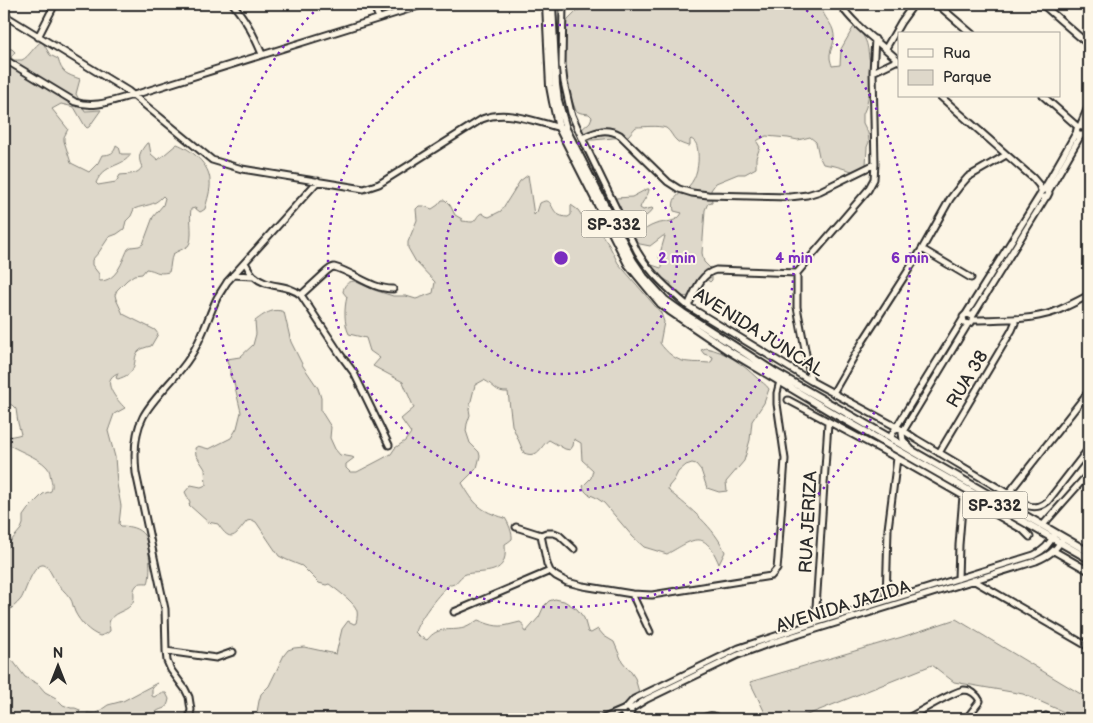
<svg xmlns="http://www.w3.org/2000/svg" width="1093" height="723" font-family="'Balsamiq Sans',sans-serif">
<style>
.green{fill:#ded8ca;stroke:#84827a;fill-rule:evenodd}
.lines{fill:none;stroke-linecap:round;stroke-linejoin:round}
.minor-casing{stroke:#2b2b2b;stroke-width:9}
.major-casing{stroke:#2b2b2b;stroke-width:10}
.minor{stroke:#fcf5e5;stroke-width:5}
.major{stroke:#fcf5e5;stroke-width:6}
.ring{fill:none;stroke:#7b2cbf;stroke-width:2.5;stroke-dasharray:2.5 5}
.labels{text-anchor:middle;stroke-width:4;stroke-linejoin:round;paint-order:stroke}
.shield{fill:#fcf5e5;stroke:#6a6863;stroke-width:1}
.shield-label{font-size:16px;font-weight:bold;fill:#2b2b2b}
.street-label{font-size:18px;fill:#2b2b2b;stroke:#fcf5e5}
.centre{fill:#7b2cbf;stroke:#fcf5e5;stroke-width:2.5}
.ring-label{font-size:15px;text-anchor:middle;font-weight:bold;fill:#7b2cbf;stroke:#fcf5e5;stroke-width:4;stroke-linejoin:round;paint-order:stroke}
</style>
<rect width="100%" height="100%" fill="#fcf5e5"/>
<filter id="ink" filterUnits="userSpaceOnUse"><feTurbulence type="fractalNoise" baseFrequency=".02" numOctaves="2"/><feDisplacementMap in="SourceGraphic" scale="10" xChannelSelector="R" yChannelSelector="G"/><feConvolveMatrix kernelMatrix="1 2 1 2 8 2 1 2 1" color-interpolation-filters="sRGB"/></filter>
<g filter="url(#ink)">
<path class="green" d="M587 4H823C820 15 830 20 833 30 837 43 829 48 830 58 830 60 832 65 832 66L840 65 841 49 853 28 855 27C874 43 864 54 874 72L866 107 863 114V123L868 133 869 142 867 147 866 165 852 171 835 166 823 164 819 156 816 142 810 137 798 140 788 138 766 136 758 140 757 142 760 147 756 158V168L745 174H738L716 183 711 190 712 202 708 203 705 210 702 253 704 262 712 270V280L710 282 706 279 704 278C697 288 692 301 679 295 674 293 672 290 669 286L671 285V283L656 274 652 267V265L661 268H662V264L659 257 665 236H663L650 246 635 243 613 201 616 198 632 197 647 189H649C649 195 642 201 640 208L643 210 652 208 653 209C647 218 639 217 635 229L637 233C644 231 649 226 656 224 666 221 677 223 682 213L674 211C671 196 680 195 689 186 697 177 699 164 698 152 697 146 697 142 691 139L690 140V145L688 146C685 145 679 143 677 141 672 137 671 131 666 128 657 125 645 127 636 127L628 136 623 137 593 140H587L582 137 581 130 590 122 592 117 589 114 581 113 576 111 566 85 561 52 564 27 568 20 576 12Z
M42 41 50 55 58 59C62 73 66 74 80 79L76 94 85 111 101 110 89 127 87 128 85 126 74 107 61 104 52 109 68 129 64 137V141L71 163 89 172 98 163 102 155C110 155 115 153 116 145L119 147 121 154H131C122 168 104 163 96 183L98 185 116 182 120 175C128 174 138 175 142 167 137 157 140 151 147 143H149L151 154 158 160 177 144C191 149 210 165 210 181 211 190 207 200 205 209L202 211 200 212 195 208 191 209C189 218 194 240 188 246 184 249 177 251 173 254 170 260 171 266 169 272 156 275 157 270 146 269L142 274 134 275 127 280 117 290 115 295 116 299 123 314 155 330 158 334 151 346C127 351 141 362 129 374 126 376 121 378 118 379L116 378 118 373C99 380 117 400 125 408L114 414 108 431 115 457 117 484 121 506 119 524 121 526C129 526 139 528 144 535 149 541 152 575 148 583 144 583 139 582 136 586 131 592 137 598 131 605 126 612 111 612 109 623 109 625 110 628 110 631L106 634 100 636C89 632 80 622 75 612 73 608 73 602 70 598 66 592 59 587 55 580 52 576 49 567 44 565 33 563 26 591 21 599 16 605 11 609 4 614V553L10 542 21 529 23 524V516L28 509 43 494 51 491C53 486 52 483 51 479 50 475 50 470 47 467 37 456 17 451 5 442L8 437 18 435 21 434 18 423 16 409 12 405 4 404V48L12 49 15 52 11 57 13 60C15 60 20 60 22 60 29 57 34 46 42 41ZM163 196 165 198 163 205 153 217 143 244 139 246 131 247 128 249C122 261 117 281 100 281L99 279V274L92 265V260L99 252 109 237 117 234 124 229 126 221 131 216 134 209C146 204 153 207 163 196Z
M528 175 534 215 537 212 540 203C556 194 547 217 568 217L571 215V205L578 210 582 216 589 219 595 225 609 245 618 263 661 313 664 322 660 343C666 352 677 362 689 362 695 363 702 362 709 363L712 361 713 357 704 354 701 350 706 348C727 352 742 364 757 378 761 382 766 384 769 389L764 403 752 421 750 440 744 461 726 482 727 491 719 492 707 488 701 470 696 464 692 463 686 465 678 472 674 480 669 486 668 489 670 492C690 508 715 528 725 552L719 564C704 528 694 539 667 554L644 547 633 537 604 503 595 497 588 494 585 491 583 486 591 478 593 470 582 460 581 443 574 439 573 446 570 450 565 449 549 440C540 446 539 459 524 453L512 425 508 392C496 393 494 385 484 380L475 385 469 409 470 415 467 424 466 431 470 443 479 452 480 456 477 468 462 483C475 505 480 511 505 518 508 522 513 534 512 539 511 540 507 543 505 544 505 549 506 555 504 560 499 575 478 571 466 574 460 576 458 582 454 584 447 587 452 582 447 587 438 594 418 621 415 632L419 636 427 640C439 625 449 632 464 628 470 626 473 623 478 620 488 624 497 628 508 625 512 624 516 623 520 622L524 625V631L526 632 539 617 544 606 549 601 555 599 564 601 577 609 584 618 588 632 591 633 598 629 604 636 614 642 622 661 631 672 635 678 639 692 638 695 619 708 598 719H259L257 712 259 701 261 694 269 686 284 655 288 650 294 648 304 647 336 654 342 629 348 621 354 624 356 623C359 610 357 608 348 599 342 594 336 589 329 584L326 585 319 583 302 566 287 560 279 556 256 522 252 520 247 521C235 536 231 544 218 524L208 522 189 505 190 502 185 492 191 485 201 487 206 485 205 469 196 455 195 448 198 446 209 449 231 438 237 428 241 412 234 383 230 376V369L227 362V359L240 357 253 345 256 334 255 321C263 315 273 307 284 312L291 342 303 366 318 388 321 398V411L331 427 330 438 335 449 340 455 352 457 354 458 346 464V468L350 472H357L380 460 391 454 395 448 405 441 411 433 401 419 414 408 403 382 373 366 380 358 370 351 366 338 349 334C344 324 344 308 347 297L343 292C344 285 347 282 354 281L374 290 393 296H406L416 299 433 293 435 282 416 262 408 248V242L417 220 416 209 419 206H424L432 209 438 205 442 200H445L450 205 455 215 462 219V221C464 221 469 222 472 222 477 221 476 215 482 213L486 216 489 217 501 211 520 181Z
M956 619 1089 699V719H1080L1023 694 954 682 932 665 797 719H768L750 682 902 637Z
M13 661 25 677 38 684 45 692 56 698 63 705 71 708H75L80 710 77 719H25L4 717V662Z
M157 683 152 689V696L154 697 161 693H166L169 699C167 711 162 707 156 712 153 714 153 717 151 719H88L87 713 95 714 108 705 123 701Z"/>
<g class="lines">
<g class="minor-casing">
<path id="minor" d="M233 4C247 22 253 33 262 54
M373 4 379 18
M563 4 562 65 564 82 571 113 582 138 637 251C650 273 668 289 688 306L811 381 904 431 916 439 1029 506C1037 508 1042 506 1048 501L1089 448
M840 4C855 27 879 42 899 61
M937 4 972 34
M1042 4 1089 45
M4 15 128 91 212 160 242 169 364 189 379 184 482 119C508 109 535 122 561 128
M38 37 55 4
M886 48 901 22 914 4
M4 59 75 102C95 109 114 100 134 95L425 4
M873 72 898 60
M940 96 1033 178 1039 185 1041 190
M1043 96 1078 127
M1080 126 1089 105
M1076.5 131a4.5 4.5 0 1 1 9 0a4.5 4.5 0 1 1-9 0Z
M1085 129 1089 120
M582 138C596 132 605 127 620 135L668 182 679 189 692 193 708 195 790 197 807 195 820 191 875 164
M1044 189 1047 190 1049 193 1047 197H1044
M1041 192 1044 189 1076 133
M1048 192 1081 135
M922 249 971 278
M245 263C248 267 250 273 254 276 267 289 287 283 301 295L340 354 354 373 389 445
M1089 265V270
M233 275 253 276
M301 295 327 271 331 268 334 267C355 273 371 289 393 289
M688 306C695 292 700 274 716 270L797 273
M966 314 971 315 973 319 971 323 968 324 964 322 963 317 966 314 1040 195
M972 317 1046 197
M972 320C999 319 1028 321 1054 312 1066 307 1078 301 1089 295
M811 381 797 307V273L868 190 874 179 875 164 873 72 875 39
M833 393 863 341 922 249 950 199 960 186 968 177 1006 155
M788 400 897 458 1023 530 1030 537
M891 438 892 434 963 319
M910 448 903 440 902 433 968 324
M939 453 1012 330 1015 323V319
M1008 494 1089 391
M1043 525 1089 473
M516 527 541 535 546 533H554L559 535 574 549
M541 535 547 564 550 571 556 576 567 582 583 586 632 594 652 595 771 576 777 569 778 558 785 459 777 404V393L780 381
M1054 551 1089 571
M958 579 959 545 963 496
M973 580 1089 647
M632 594 650 632
M886 601 888 529 897 458
M454 612 550 571
M815 623 828 423
M166 651 216 658 233 652
M623 712a4 4 0 1 1 8 0a4 4 0 1 1-8 0Z
M626 708 634 699 739 648 815 623 1034 555C1044 550 1049 545 1054 535
M631 709 647 699 738 655 771 643 1036 561C1048 556 1055 551 1062 540
M189 719 191 710 189 697 185 689 171 670 167 661 166 651 165 609 136 473C134 454 134 434 143 417 154 396 177 378 190 357 202 339 208 317 217 298 220 293 224 287 227 282L318 181
M602 719 623 710
M700 719C706 717 713 713 718 719
M906 719C918 713 953 691 964 690 971 690 977 695 980 701L966 719
M1044 719 1046 716"/>
</g>
<g class="major-casing">
<path id="major" d="M546 4 550 86 553 102 559 128 628 264 661 304 670 311 729 351 831 412 1089 559
M552 4 556 85 558 100 566 129 633 261 644 277 665 300 683 313 773 371 1089 552"/>
</g>
<use href="#minor" class="minor"/>
<use href="#major" class="major"/>
</g>
</g>
<g class="ring">
<circle cx="561" cy="258" r="116"/>
<circle cx="561" cy="258" r="233"/>
<path d="M801 5A349 349 0 1 1 321 5"/>
</g>
<g class="labels">
<g class="shield">
<rect x="581.5" y="210.5" width="65" height="27" rx="4"/>
<rect x="962.5" y="491.5" width="65" height="27" rx="4"/>
</g>
<g class="shield-label">
<text x="614" y="230">SP-332</text>
<text x="995" y="511">SP-332</text>
</g>
<g class="street-label">
<text transform="translate(759 332) rotate(32)" y="6">AVENIDA JUNCAL</text>
<text transform="translate(967 379) rotate(-59)" y="6">RUA 38</text>
<text transform="translate(808 522) rotate(-87)" y="6">RUA JERIZA</text>
<text transform="translate(843 606) rotate(-17)" y="6">AVENIDA JAZIDA</text>
</g>
</g>
<circle cx="561" cy="258" r="8" class="centre"/>
<g class="ring-label">
<text x="677" y="263">2 min</text>
<text x="794" y="263">4 min</text>
<text x="910" y="263">6 min</text>
</g>
<rect width="1093" height="723" fill="none" stroke="#fcf5e5" stroke-width="20"/>
<rect x="10" y="10" width="1073" height="703" fill="none" stroke="#2b2b2b" stroke-width="2" filter="url(#ink)"/>
<rect x="898" y="32" width="162" height="65" fill="#fcf5e5" stroke="#a8a49b"/>
<rect x="908" y="49" width="25" height="8" fill="#fcf5e5" stroke="#a8a49b"/>
<text x="943" y="58" font-size="15" fill="#2b2b2b">Rua</text>
<rect x="908" y="70" width="25" height="15" fill="#ded8ca" stroke="#a8a49b"/>
<text x="943" y="82" font-size="15" fill="#2b2b2b">Parque</text>
<g transform="translate(58 666)" stroke="#fcf5e5" stroke-width="4" paint-order="stroke">
<path d="M0-4L9 19L0 12L-9 19Z" fill="#2b2b2b"/>
<text y="-8" font-size="14" font-weight="bold" text-anchor="middle" fill="#2b2b2b">N</text>
</g>
</svg>
